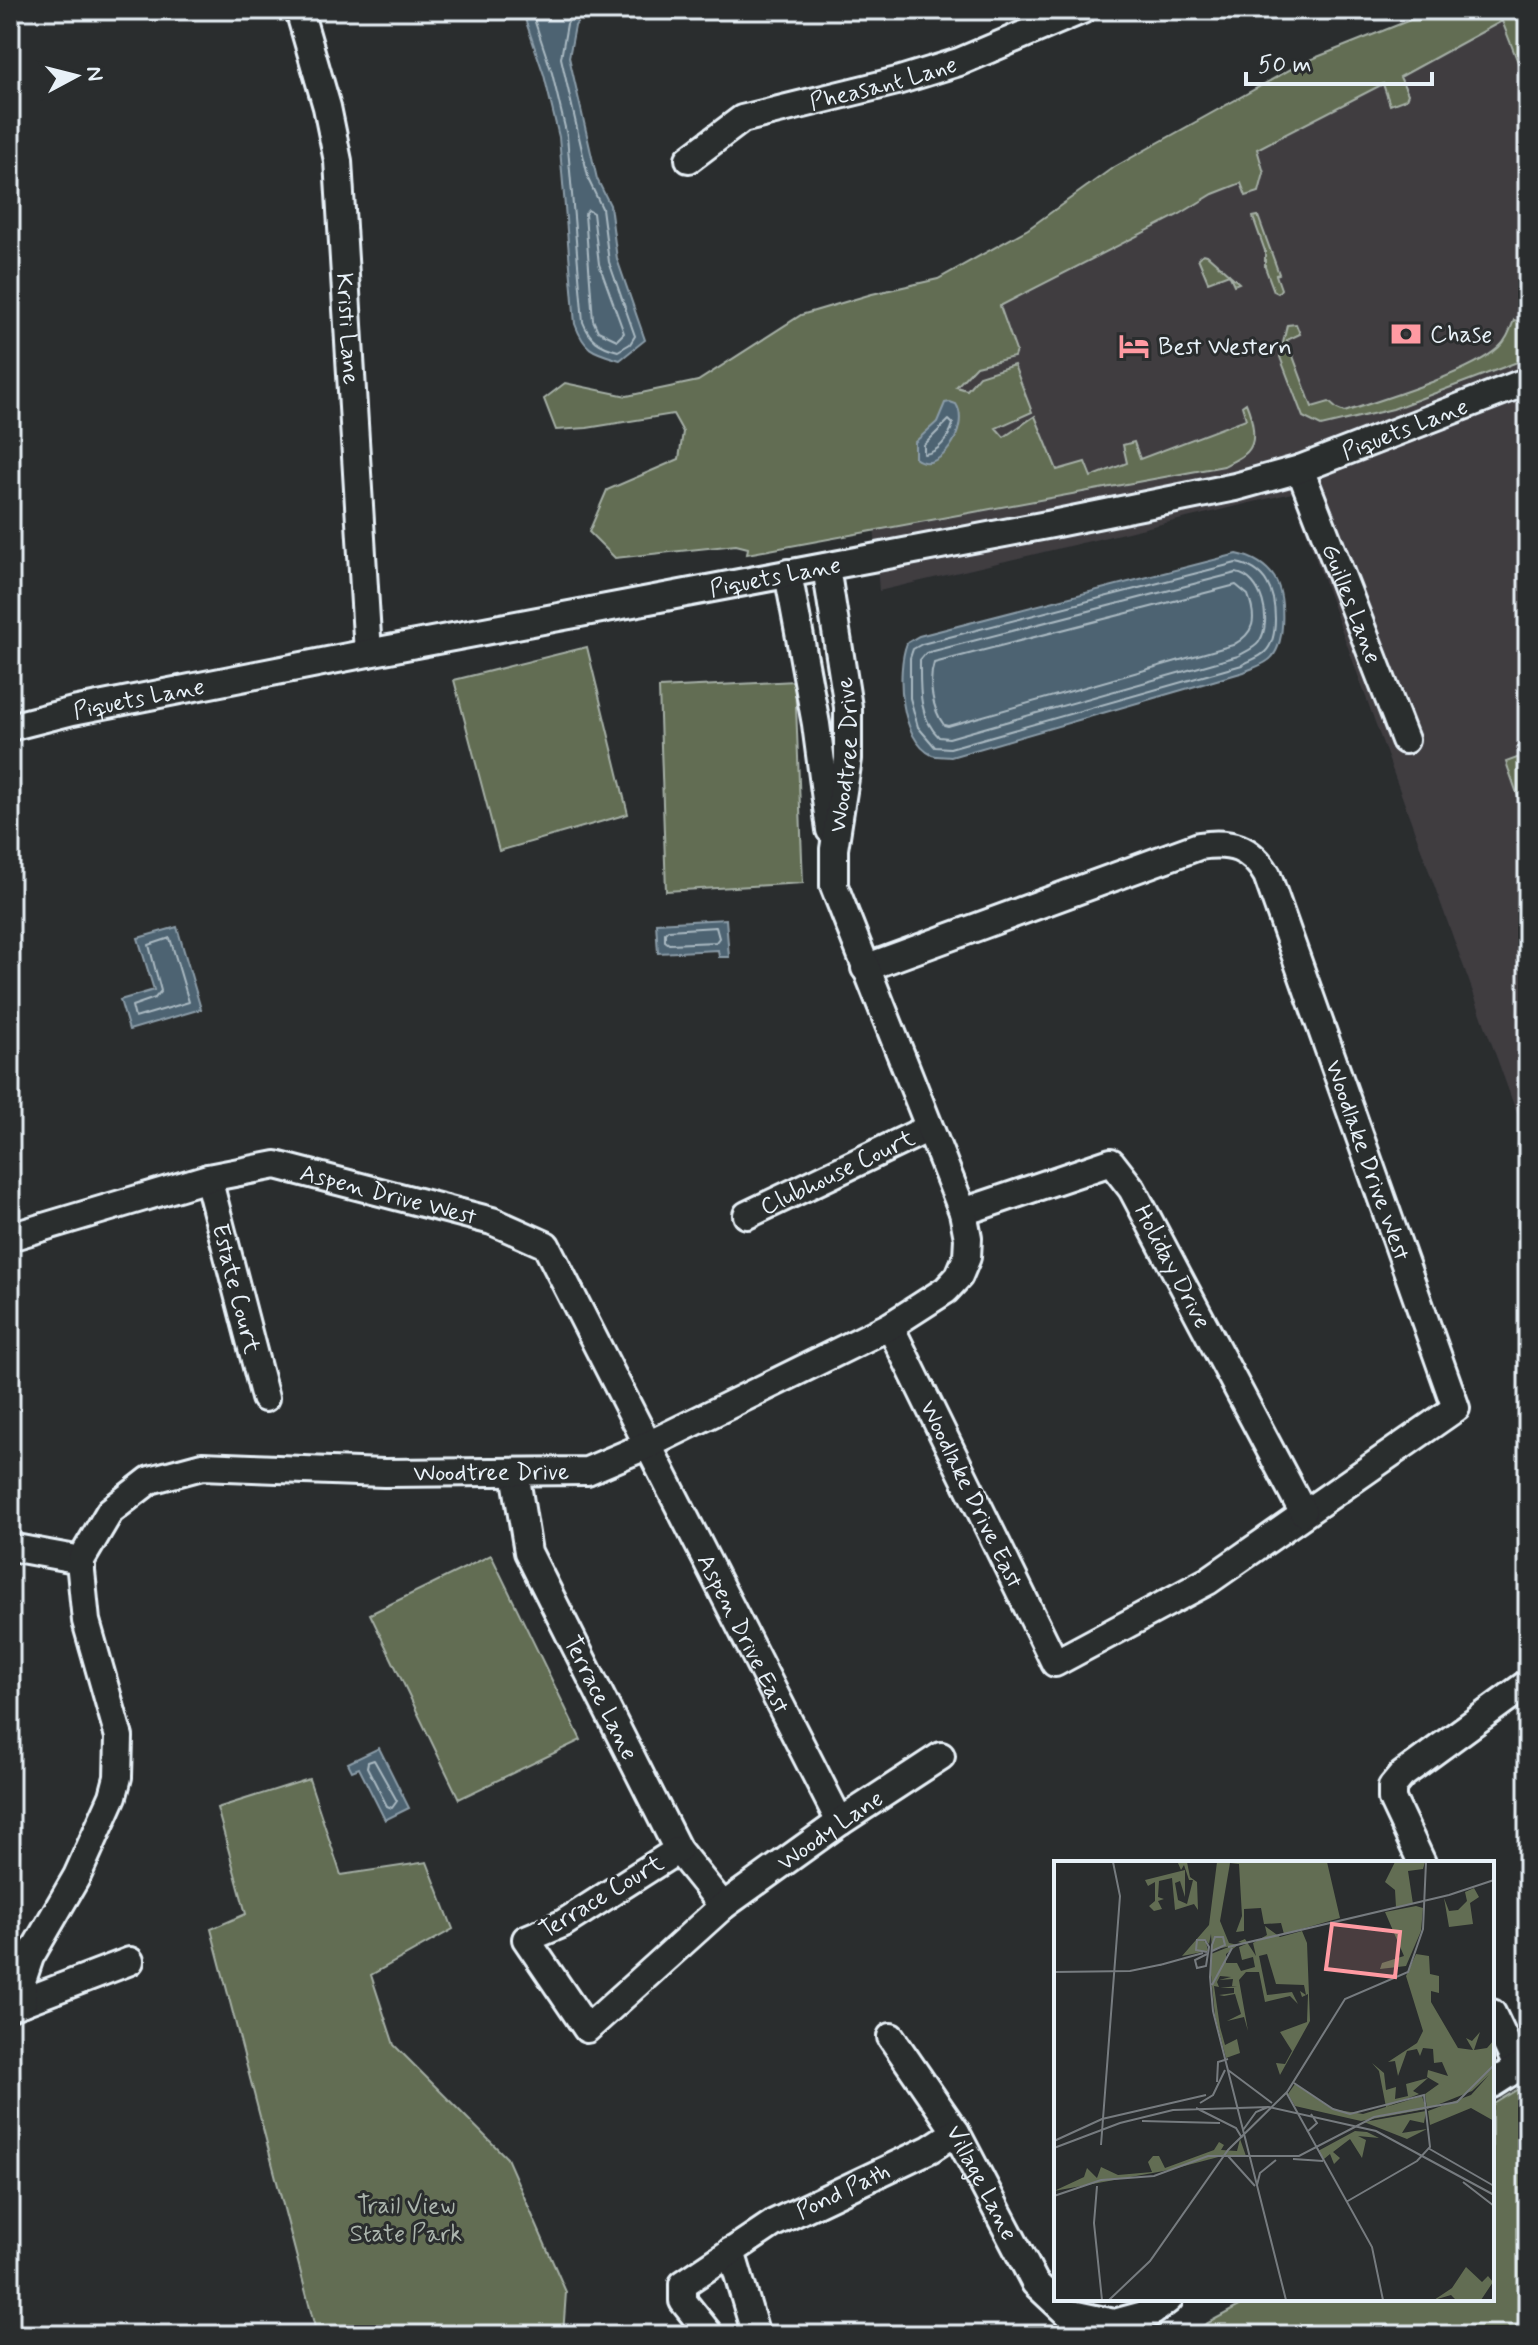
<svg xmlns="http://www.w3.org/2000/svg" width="1538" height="2345" font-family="Mynerve,sans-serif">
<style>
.built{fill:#3f3c41}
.green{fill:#626d53;stroke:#a5afa6;stroke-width:2}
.water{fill:#4d6472;stroke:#8b9ca8;stroke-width:2}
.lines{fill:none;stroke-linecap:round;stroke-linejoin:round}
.shore{stroke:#aab9c2;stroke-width:2}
.street-casing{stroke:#e8f1f8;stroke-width:32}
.street{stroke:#2a2d2e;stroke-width:26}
.labels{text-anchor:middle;stroke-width:6;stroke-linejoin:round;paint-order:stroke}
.street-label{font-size:24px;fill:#e8f1f8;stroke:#2a2d2e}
.poi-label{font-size:24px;fill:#e8f1f8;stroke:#2a2d2e;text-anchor:start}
.park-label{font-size:24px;fill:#acb6ae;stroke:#2a2d2e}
.inset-road{fill:none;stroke:#767b7f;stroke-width:2}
.view{fill:#ff9aa2;fill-opacity:0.15;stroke:#ff9aa2;stroke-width:4}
.inset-edge{fill:none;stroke:#e8f1f8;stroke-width:4}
</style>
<rect width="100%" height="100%" fill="#2a2d2e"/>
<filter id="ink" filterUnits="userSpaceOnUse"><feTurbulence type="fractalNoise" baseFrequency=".0125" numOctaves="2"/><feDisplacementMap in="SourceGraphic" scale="16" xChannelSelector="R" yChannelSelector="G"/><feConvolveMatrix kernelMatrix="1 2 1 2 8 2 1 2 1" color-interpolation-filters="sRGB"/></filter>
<g filter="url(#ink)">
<path class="built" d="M1498 10H1528V1144L1292 493 879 591 861 350Z"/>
<path class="green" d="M1488 10H1520L1528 34V88L1502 21 1400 77 1408 94 1406 99 1390 105 1383 84 1257 149 1264 173 1259 192 1246 196 1241 183 1213 194 1180 214 1000 306 1016 351 1014 357 976 366 956 387 967 390 979 376 1014 365 1032 412 996 428 1004 437 1035 416 1057 470 1085 462 1091 477 1127 463 1123 445 1134 442 1140 459 1246 419 1242 406 1246 403C1251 415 1259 441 1247 452 1241 458 1231 462 1224 466L747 554 748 548 736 545 615 558 589 532 607 490 679 459 683 432 673 414 587 428 556 430 544 399 565 383 627 396 698 381 801 315 872 294 938 279 1028 229 1111 169 1302 63 1410 20 1465 12 1472 18Z
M1258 216 1279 274 1276 275 1281 289 1278 293 1274 291 1265 267V251L1253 217Z
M1203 254 1207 255 1239 283 1234 285 1229 274 1208 282 1198 258Z
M1514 320 1518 321 1524 337 1528 335V358L1393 409 1321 426 1303 417 1280 357 1287 325 1296 324 1300 334 1287 340 1312 407 1329 402 1337 409 1344 412C1381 400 1473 372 1499 347 1507 340 1510 330 1514 320Z
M587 647 628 814 499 851 454 680Z
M795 681 803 883 666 891 659 688Z
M1528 754V825L1506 762Z
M491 1555 581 1740 459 1799 370 1614Z
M309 1779 341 1875 427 1862 453 1929 371 1975 394 2045 507 2158 566 2292 563 2335H317L211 1929 246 1914 217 1808Z
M1528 2083V2335H1186L1252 2299H1492V2105Z"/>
<path class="water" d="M522 10H585L575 26 569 57 597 179 610 205 617 259 645 340 620 360C593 352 585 351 575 324L559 137 544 75Z
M950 402 956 404C971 427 939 477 915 458V442L937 422 945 403Z
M1237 554C1251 557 1265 564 1274 577 1285 594 1286 641 1272 657 1267 664 1252 668 1244 672L951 757C945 756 937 757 932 755 900 740 896 671 907 643L919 636Z
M726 919 729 957H719L718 950 658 953 656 923Z
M177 927 201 1009 129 1030 120 1000 154 990 138 938Z
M379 1748 409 1808 385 1820 359 1768 352 1771 348 1763Z"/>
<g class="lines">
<path class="shore" d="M531 10 552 73 567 136 583 322C590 340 599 346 618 351L630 344 635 336 609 262 602 208 589 181 561 58 567 24 575 10
M588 210 593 213 599 264 624 333 617 340 598 331 593 320 585 214Z
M949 420 953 424C949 438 938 453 924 454V445Z
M1236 563C1249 565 1261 572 1267 583 1277 600 1279 639 1265 652 1259 658 1248 661 1242 665L950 748 935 747 918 727 910 698V658L913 649 922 644Z
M1236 573C1262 577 1273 621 1259 642 1255 648 1245 652 1238 656L949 738 939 737C918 717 920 687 920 660L926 653Z
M1236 585 1248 595C1257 619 1255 633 1233 645L948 726 944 725C932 709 928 681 934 663Z
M716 927 719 938 716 942 669 944 665 941V933L668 930Z
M170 938 189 1002 135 1018 132 1006 155 998 161 991 149 945Z
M374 1760 397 1801 392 1808 387 1806 367 1767 368 1762Z"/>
<g class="street-casing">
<g id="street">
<path id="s1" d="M299 10 327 107 338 161 368 653"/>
<path id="s2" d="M689 159 742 119 897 81 959 62 1082 10"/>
<path id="s3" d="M1300 469 1405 740"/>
<path d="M788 573 816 724 830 830"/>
<path id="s4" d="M10 727 73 711 368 653 1052 524 1235 487 1300 469 1528 381"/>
<path id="s5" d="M865 968 1199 846C1230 841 1251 847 1267 875L1456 1408 1208 1581 1055 1663 890 1326"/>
<path id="s6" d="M208 1178 265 1398"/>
<path id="s7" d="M963 1212 1111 1162 1132 1189 1303 1512"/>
<path id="s8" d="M747 1215 929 1128"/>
<path id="s9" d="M10 1237 208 1178 276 1165 492 1221 546 1245 840 1822"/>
<path id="s10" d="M515 1472 528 1552 678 1850 723 1906"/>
<path d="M10 1547 81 1560"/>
<path id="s11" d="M678 1850 562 1924 526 1939 587 2029 723 1906 840 1822 941 1756"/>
<path d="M1422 1863 1392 1799V1787L1402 1775 1528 1683"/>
<path d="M23 2002 130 1961"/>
<path id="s12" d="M10 2007 23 2002 22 1981 30 1957 77 1876 113 1796 118 1777 119 1737 86 1621 81 1571V1560L110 1511 150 1480 202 1466 384 1473 587 1471 648 1445 890 1326 946 1290 959 1276 967 1257 968 1238 963 1212 834 886V849L848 759V707L826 567"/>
<path d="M1492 2013 1518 2068"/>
<path id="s13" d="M891 2037 956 2132 1035 2283 1067 2313 1114 2323 1151 2313 1169 2299"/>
<path d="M1492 2084 1528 2061"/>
<path d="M731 2251 756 2335"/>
<path id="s14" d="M710 2335 683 2301V2284L774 2223 930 2149 956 2132"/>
</g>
</g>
<use href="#street" class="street"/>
</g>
</g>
<defs>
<g id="bank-bare" transform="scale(2.4)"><path d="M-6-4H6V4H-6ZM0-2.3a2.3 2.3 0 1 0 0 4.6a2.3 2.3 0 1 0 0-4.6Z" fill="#ff9aa2" stroke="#2a2d2e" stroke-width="2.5" paint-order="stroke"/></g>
<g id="hotel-bare" transform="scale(2.4)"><path d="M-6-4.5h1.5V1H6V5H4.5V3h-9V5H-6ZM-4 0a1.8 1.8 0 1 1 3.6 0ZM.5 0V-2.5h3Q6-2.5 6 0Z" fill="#ff9aa2" stroke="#2a2d2e" stroke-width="2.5" paint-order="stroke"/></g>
</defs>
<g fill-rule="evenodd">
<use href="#bank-bare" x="1406" y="334"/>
<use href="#hotel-bare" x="1134" y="346"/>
</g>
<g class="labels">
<g class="street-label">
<text dy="8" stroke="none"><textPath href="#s2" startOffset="212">Pheasant Lane</textPath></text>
<text dy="8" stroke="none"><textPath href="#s1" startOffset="324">Kristi Lane</textPath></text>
<text dy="8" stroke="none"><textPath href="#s4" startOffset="1428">Piquets Lane</textPath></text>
<text dy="8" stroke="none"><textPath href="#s4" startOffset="780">Piquets Lane</textPath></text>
<text dy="8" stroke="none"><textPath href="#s3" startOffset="144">Guilles Lane</textPath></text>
<text dy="8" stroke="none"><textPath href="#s4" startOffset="132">Piquets Lane</textPath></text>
<text dy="8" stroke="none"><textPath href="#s12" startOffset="2000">Woodtree Drive</textPath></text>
<text dy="8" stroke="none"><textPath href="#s5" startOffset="738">Woodlake Drive West</textPath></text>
<text dy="8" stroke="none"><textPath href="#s8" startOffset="100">Clubhouse Court</textPath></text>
<text dy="8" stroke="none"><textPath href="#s9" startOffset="392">Aspen Drive West</textPath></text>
<text dy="8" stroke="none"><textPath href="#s7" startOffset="278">Holiday Drive</textPath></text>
<text dy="8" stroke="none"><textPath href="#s6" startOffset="114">Estate Court</textPath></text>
<text dy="8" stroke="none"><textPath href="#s12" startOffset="934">Woodtree Drive</textPath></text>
<text transform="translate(972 1494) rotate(64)" y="8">Woodlake Drive East</text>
<text dy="8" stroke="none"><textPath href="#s9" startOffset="994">Aspen Drive East</textPath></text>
<text dy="8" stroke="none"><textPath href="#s10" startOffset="244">Terrace Lane</textPath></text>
<text dy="8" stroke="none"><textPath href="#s11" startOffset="600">Woody Lane</textPath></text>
<text transform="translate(601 1896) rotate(-31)" y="8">Terrace Court</text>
<text dy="8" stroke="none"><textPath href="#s13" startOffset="172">Village Lane</textPath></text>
<text dy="8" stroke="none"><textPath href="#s14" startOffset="246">Pond Path</textPath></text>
</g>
<g class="poi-label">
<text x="1430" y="342">Chase</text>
<text x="1158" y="354">Best Western</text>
</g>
<g class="park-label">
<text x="406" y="2213">Trail View<tspan x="406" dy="28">State Park</tspan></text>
</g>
</g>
<g transform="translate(1054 1861)">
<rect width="440" height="440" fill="#2a2d2e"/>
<path d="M133 1 136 16 143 21 144 49 140 43 121 49 118 17 105 20 104 36 110 38 104 40 108 48 100 50 95 45 101 40V21L94 25 91 19 131 9V36L126 20 121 22 124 39 133 43 139 19H135L130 4 127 9 124 2ZM163 1H273L286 57 230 73 227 62 210 63 207 47 190 48V70L182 71 188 55 185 3 176 2 166 60 175 82 184 84 172 93V102H183L187 110 201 106 199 96 188 99 185 86 192 83 184 81 191 78 202 95 199 82 213 74 211 65 226 76 248 70 253 82 256 160 226 214 222 202 231 203 238 190 226 171 253 161 254 133 248 136 246 130 252 134 250 124 222 123 213 93 205 95 213 134 238 131 244 143 236 135 211 141 205 111H192L185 119 194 170 190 156 173 160 187 153 181 133 170 135 165 134 180 132V127H166L183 125H178L179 118 165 119 177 116 166 115 163 121 165 126 160 125 166 166 171 184 183 178 186 192 172 197 161 155 156 104 157 93 177 85 158 89 157 73 155 83 151 78H145L152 81 154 90 128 95 155 64ZM341 1H371L369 8 354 10 359 43 342 46 341 29 331 21ZM420 27 425 36 416 42 419 63 395 66 390 37 395 50 404 49 413 40 411 31ZM362 45 369 47 367 70 352 105 326 108 328 102 350 95 331 51ZM362 93 375 95 376 113 385 115V132L377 130V141L404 187 419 189 412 177 418 180 426 171 420 189 433 187 440 179V260L417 247 376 264 374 250 417 234 435 214 418 230 373 248 371 233 385 223 373 216 374 209 394 215 388 201 380 202 379 188 369 187 366 195 363 188 353 190 344 215 341 200 334 201 363 182 369 170 352 115ZM318 202 330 212 332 229 342 226 341 238 354 235 352 223 374 217 359 230 365 233 332 246 325 210ZM241 223 278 248 309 253 368 235 372 248 307 260 241 245 234 233ZM372 250 370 262 356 259 348 272 373 268 353 278 310 261ZM301 270 313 271 325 277 304 275 312 279 308 297 296 278 279 291 286 297 280 303 276 293 270 298 264 290ZM186 278 192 295 172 294 115 309 0 330 30 316 33 307 43 317 47 306 64 314 98 311 94 301 99 295H105L111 307 160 289 165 281 170 284 167 289 183 290ZM412 406 428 421 434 415 439 421 427 439H402L397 434 380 439 398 427Z" fill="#626d53"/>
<path class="inset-road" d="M174 86 395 34 440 19M158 90 171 84 169 76H161L158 84 156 116 159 150 232 439M153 93 141 99 143 107 152 105 155 86 151 79H143L142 89 153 91M106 104 149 92M0 111 76 110 110 103M158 124 178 87M174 209 218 242M163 221 164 201 174 198M240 222 279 248 296 253 370 234 376 286 363 300 292 341M232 231 318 386 329 439M146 242 159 234 171 209M142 247 182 267 188 277M88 260 166 262M189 269 202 251 214 246M253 271 263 262 257 253M0 280 48 258 152 234M47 284 66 35 59 1M0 287 66 262 119 249 215 246 322 270 440 334M374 287 440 325M174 295 201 325M239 298 269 300M409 321 440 345M203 324 206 312 222 299M43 325 40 362 48 439M0 335 47 319 100 315 154 295H245L320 256 403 241 440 204M55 439 96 400 174 289 233 231 291 138 354 111 369 68 372 1"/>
<path class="view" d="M278 63 346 71 341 116 272 108Z"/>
<rect width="440" height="440" class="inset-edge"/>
</g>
<rect width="1538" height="2345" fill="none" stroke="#2a2d2e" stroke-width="40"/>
<rect x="20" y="20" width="1498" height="2305" fill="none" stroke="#e8f1f8" stroke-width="3" filter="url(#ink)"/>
<g transform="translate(76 76) rotate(83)" stroke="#2a2d2e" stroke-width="6" paint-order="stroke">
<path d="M0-6L14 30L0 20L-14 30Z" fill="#e8f1f8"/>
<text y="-12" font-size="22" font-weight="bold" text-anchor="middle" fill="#e8f1f8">N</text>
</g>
<path d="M1246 72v12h186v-12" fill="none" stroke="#e8f1f8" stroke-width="4"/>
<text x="1258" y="72" font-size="24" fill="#e8f1f8" stroke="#2a2d2e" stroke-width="6" paint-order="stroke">50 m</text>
</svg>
